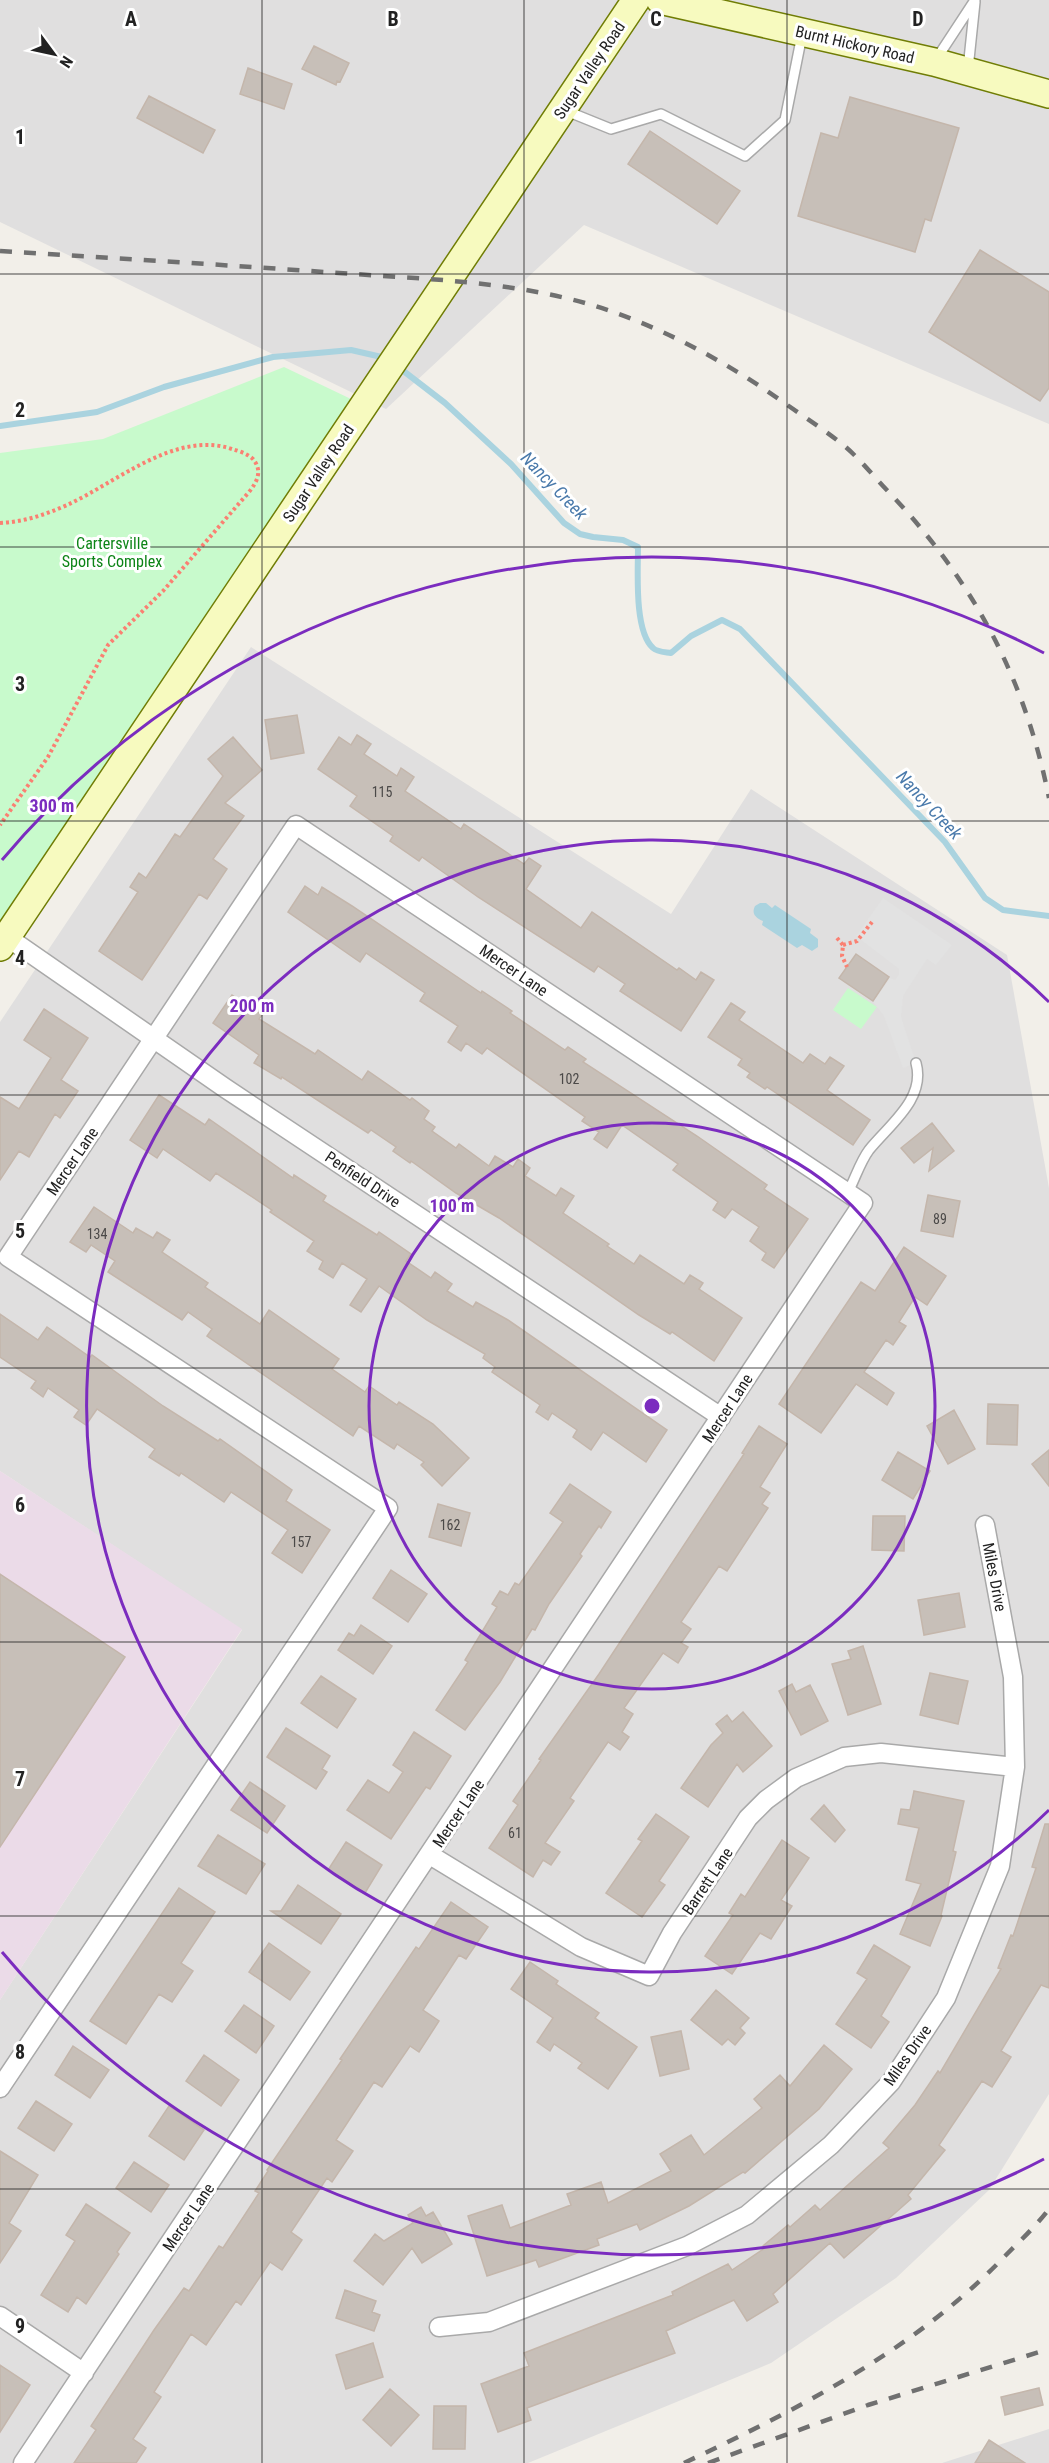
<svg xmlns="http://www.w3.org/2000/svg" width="1049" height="2463" font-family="'Roboto Condensed',sans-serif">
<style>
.residential{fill:#e0dfdf}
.industrial{fill:#ebdbe8}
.park{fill:#c8facc}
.parking{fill:#e2e2e2}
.water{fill:#aad3df}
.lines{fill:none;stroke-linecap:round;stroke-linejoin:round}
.stream{stroke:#aad3df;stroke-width:6}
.building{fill:#c7bfb8;stroke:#c4b6ab;stroke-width:1.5}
.lane-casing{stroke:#a9a9a9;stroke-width:12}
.street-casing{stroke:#a9a9a9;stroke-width:21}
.secondary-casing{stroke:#707d05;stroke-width:30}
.path{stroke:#fa8072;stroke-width:4;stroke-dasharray:3 3;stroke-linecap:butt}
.lane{stroke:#fff;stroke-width:9}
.street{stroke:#fff;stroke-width:18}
.secondary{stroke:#f7fabf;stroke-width:27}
.rail{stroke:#707070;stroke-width:4.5;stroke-dasharray:12 12;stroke-linecap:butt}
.grid{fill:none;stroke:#222;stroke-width:1.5;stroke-opacity:0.55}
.ring{fill:none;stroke:#7b2cbf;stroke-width:3}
.labels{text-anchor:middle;stroke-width:6;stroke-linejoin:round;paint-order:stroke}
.number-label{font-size:14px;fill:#4b4948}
.street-label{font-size:16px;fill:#222;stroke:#fff}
.park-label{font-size:16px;fill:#0c8416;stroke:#fff}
.water-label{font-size:18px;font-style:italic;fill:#4a7aab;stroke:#fff}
.grid-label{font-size:20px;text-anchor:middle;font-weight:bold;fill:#222;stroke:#fff;stroke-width:6;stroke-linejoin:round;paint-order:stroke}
.centre{fill:#7b2cbf;stroke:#fff;stroke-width:3}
.ring-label{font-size:18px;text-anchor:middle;font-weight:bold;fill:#7b2cbf;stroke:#fff;stroke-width:6;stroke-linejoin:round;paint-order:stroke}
</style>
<rect width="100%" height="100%" fill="#f2efe9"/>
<path class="residential" d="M0 0H1049V424L584 225 386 409 0 222Z
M251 647 671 914 751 789 1007 955 1049 1188V2094L989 2190 896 2278 771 2363 528 2463H0V2000L242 1630 0 1471V1022Z
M1049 2429V2463H942Z"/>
<path class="industrial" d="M0 1471 242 1629 0 2000Z"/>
<path class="park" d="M284 367 351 399 0 921V453L103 439Z
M848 988 877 1007 861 1029 833 1010Z"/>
<path class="parking" d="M883 898 952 945 936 965 927 959 903 996 901 1017 916 1063 903 1068 884 1016 873 1002 890 978 895 980 899 974V969L856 936Z"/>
<path class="water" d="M760 903H766L772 908 775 905 811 929 810 933 818 939V947L812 951 802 945 797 948 762 925 763 921C756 918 751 914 755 906Z"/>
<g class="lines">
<path class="stream" d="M397 366 445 403 511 464 564 523 580 534 593 537 623 540 638 547C638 572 634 631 653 648 657 652 665 652 671 653L691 636 722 620 740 629 945 842 985 898 1003 910 1049 916
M0 426 97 412 164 387 273 357 351 350 386 358"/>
</g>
<path class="building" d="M314 46 349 63 340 82 337 81 336 85 302 69Z
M248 68 292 84 284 109 240 94Z
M149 96 215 130 203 153 137 118Z
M850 97 959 128 931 221 925 219 915 252 798 216 821 133 838 138Z
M650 131 740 191 717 224 628 164Z
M980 250 1049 292V388L1040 401 929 332Z
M297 715 304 753 271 759 265 720Z
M357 735 371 744 364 754 397 776 401 768 414 777 405 791 461 829 464 824 524 864 529 858 541 866 526 889 581 928 592 912 677 970 679 968 696 980 701 972 714 980 681 1031 620 991 625 984 598 966 594 972 478 897 422 857 419 861 390 841 393 836 350 806 357 796 318 769 339 737 351 745Z
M233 737 262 770 225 803 244 816 213 859 227 869 207 899 199 894 142 980 99 951 138 892 130 887 139 873 146 878 175 834 180 837 223 776 208 759Z
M305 886 318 895 322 887 352 906 481 993 482 991 512 1011 510 1013 565 1050 568 1047 586 1059 583 1062 697 1136 767 1185 764 1189 808 1219 774 1268 762 1260 766 1253 750 1241 759 1227 732 1209 725 1218 713 1210 718 1202 673 1170 678 1164 622 1125 607 1148 594 1139 599 1132 582 1121 585 1117 487 1048 482 1054 466 1043 461 1051 448 1042 458 1026 420 1001 425 993 366 953 360 962 288 912Z
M856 954 889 977 873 1001 839 978Z
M232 995 262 1015 259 1019 315 1054 318 1050 362 1080 368 1071 410 1100 412 1098 429 1111 424 1119 435 1127 432 1131 456 1148 459 1144 489 1166 495 1156 513 1167 518 1159 530 1168 525 1176 556 1196 561 1188 574 1196 563 1213 609 1244 607 1246 634 1264 640 1255 684 1284 690 1275 703 1283 699 1289 742 1318 714 1361 672 1332 670 1334 639 1315 499 1218 456 1193 411 1161 410 1163 393 1151 396 1147 371 1130 368 1133 282 1077 281 1079 254 1063 259 1055 213 1023Z
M731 1003 745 1012 739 1020 803 1063 810 1054 825 1064 830 1057 844 1066 827 1090 870 1120 853 1145 767 1087 765 1089 747 1077 750 1073 738 1065 742 1059 708 1037Z
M44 1009 88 1038 61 1080 78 1091 60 1118 55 1114 29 1157 19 1151 0 1180V1097L19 1109 51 1058 24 1040Z
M159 1095 205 1125 209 1119 293 1178 294 1175 326 1196 323 1201 377 1235 379 1232 411 1254 406 1261 431 1278 435 1272 452 1284 447 1291 473 1307 476 1302 508 1320 667 1430 646 1462 603 1432 591 1450 573 1437 577 1430 552 1413 548 1420 536 1412 540 1405 492 1372 495 1367 483 1358 485 1354 427 1320 379 1286 361 1312 350 1305 367 1279 342 1263 333 1278 319 1269 323 1261 307 1251 314 1241 270 1212 272 1210 216 1173 210 1181 163 1149 157 1158 130 1140Z
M932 1123 954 1151 929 1171 933 1148 914 1163 901 1148Z
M928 1195 960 1201 953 1237 921 1231Z
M94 1207 133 1233 136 1228 153 1238 157 1232 170 1240 162 1252 208 1283 205 1287 260 1324 269 1310 339 1359 332 1369 365 1392 369 1386 397 1405 399 1402 433 1424 469 1458 442 1486 421 1465 424 1462 397 1444 394 1449 359 1426 353 1436 207 1336 212 1329 188 1312 182 1320 108 1272 115 1261 91 1245 86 1252 70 1242Z
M904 1247 946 1276 927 1305 915 1297 899 1322 906 1326 893 1345 886 1340 864 1372 894 1393 887 1405 856 1384 821 1433 779 1404 861 1282 875 1291Z
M0 1314 38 1340 47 1327 90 1357 92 1355 163 1406 218 1441 220 1439 292 1490 286 1501 330 1530 302 1573 272 1553 288 1530 231 1492 224 1502 181 1473 179 1476 149 1457 155 1449 97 1409 86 1425 74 1417 79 1410 48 1388 43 1397 31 1388 36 1381 0 1357Z
M988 1404 1018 1405 1017 1445 987 1444Z
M954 1410 975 1449 948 1464 927 1426Z
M759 1426 787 1444 760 1487 770 1493 762 1504 768 1508 727 1571 719 1566 681 1622 691 1629 681 1643 688 1647 678 1663 663 1653 624 1708 633 1714 622 1732 629 1737 620 1750 608 1742 570 1798 574 1801 545 1843 560 1852 551 1865 543 1860 533 1877 489 1848 518 1805 513 1801 541 1760 539 1759 599 1674 744 1454 742 1453Z
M1049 1450V1486L1032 1464Z
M898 1452 930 1471 913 1499 882 1480Z
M570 1484 611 1512 601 1528 599 1526 580 1554 582 1556 549 1604 535 1630 532 1629 500 1682 465 1730 436 1710 468 1662 465 1660 497 1607 492 1604 500 1591 508 1595 515 1583 519 1585 563 1522 550 1513Z
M438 1504 470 1513 461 1546 429 1537Z
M873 1516H905L904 1551 872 1550Z
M391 1570 427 1594 408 1622 373 1598Z
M0 1574 125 1657 0 1847Z
M959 1593 965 1627 924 1635 918 1600Z
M361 1625 392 1646 373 1674 338 1650 349 1633 354 1636Z
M863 1646 881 1704 848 1715 832 1664 851 1659 848 1651Z
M930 1673 968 1681 958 1724 920 1715Z
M321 1676 356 1699 337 1728 301 1703Z
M792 1684 796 1692 810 1685 828 1721 801 1735 779 1691Z
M743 1712 772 1746 743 1772 737 1764 708 1807 681 1788 711 1745 723 1733 716 1724 727 1715 732 1722Z
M286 1728 330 1756 322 1769 327 1772 316 1789 267 1757Z
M414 1732 451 1756 430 1789 426 1787 391 1839 347 1810 368 1780 389 1793 403 1772 393 1765Z
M250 1782 285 1806 267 1833 231 1810Z
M914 1791 964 1801 953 1851 956 1852 941 1915 942 1916 930 1946 900 1934 921 1884 906 1880 919 1828 898 1824 901 1809 910 1810Z
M824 1805 845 1830 835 1842 811 1819Z
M656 1814 689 1837 659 1881 665 1885 642 1917 606 1893 642 1841 638 1839Z
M1045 1824H1049V1988L1041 1985 1001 2051 1011 2057 992 2087 982 2081 939 2145 945 2150 908 2195 911 2199 844 2258 830 2243 773 2294 778 2302 747 2321 734 2300 666 2331 675 2353 527 2408 531 2420 498 2432 481 2384 529 2366 524 2353 673 2295 672 2292 728 2264 732 2270 765 2248 763 2246 788 2225 790 2227 815 2205 820 2210 889 2148 883 2143 915 2105 938 2071 940 2073 1001 1969 998 1968 1011 1935 1013 1936 1036 1868 1032 1867Z
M218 1835 265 1864 246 1894 198 1866Z
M782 1840 809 1858 781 1900 792 1906 771 1939 760 1933 732 1974 705 1956 733 1915 729 1913 741 1894 745 1897Z
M346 1842 382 1865 365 1893 328 1870Z
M298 1885 341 1914 321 1944 271 1911H281Z
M179 1888 215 1912 181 1963 193 1971 172 2002 159 1994 126 2044 90 2021Z
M451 1902 488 1927 466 1959 459 1955 423 2010 439 2021 419 2052 410 2046 382 2087 374 2082 336 2140 353 2151 332 2182 327 2178 291 2232 302 2240 282 2270 270 2262 241 2305 236 2301 206 2345 191 2334 154 2392 161 2397 133 2439 146 2448 136 2463H74L96 2430 91 2426 154 2330 184 2288 189 2291 219 2246 223 2248 259 2193 255 2191 268 2171 267 2170 342 2060 340 2059 416 1947 419 1949Z
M269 1943 310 1972 290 2000 249 1972Z
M874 1945 910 1967 881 2016 889 2022 871 2048 836 2024 867 1979 857 1973Z
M530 1962 558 1981 556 1984 599 2013 595 2018 637 2047 608 2089 578 2068 582 2063 554 2044 550 2051 537 2042 553 2018 511 1989Z
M716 1990 749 2018 740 2028 745 2033 735 2045 728 2039 722 2045 691 2020Z
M244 2005 274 2026 256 2053 225 2031Z
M681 2031 689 2069 660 2076 651 2037Z
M824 2045 852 2069 819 2109 745 2173 743 2172 689 2206 640 2230 637 2224 597 2239 599 2245 539 2267 536 2260 487 2276 468 2216 502 2205 510 2228 571 2205 567 2194 601 2182 608 2203 671 2171 660 2154 691 2135 704 2155 762 2108 754 2099 780 2075 790 2086Z
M73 2046 109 2070 90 2098 55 2075Z
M204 2055 239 2080 221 2106 186 2081Z
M36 2101 72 2124 54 2151 18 2128Z
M169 2106 204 2130 184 2160 149 2136Z
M0 2151 38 2175 9 2223 21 2231 0 2263Z
M134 2162 169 2185 151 2212 116 2188Z
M86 2204 130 2233 117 2252 119 2254 86 2304 77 2297 68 2312 41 2295 75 2241 66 2235Z
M421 2207 426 2216 433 2212 452 2244 422 2263 412 2248 383 2285 354 2261 375 2234 384 2241 413 2223 408 2215Z
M345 2290 376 2301 372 2312 380 2315 374 2331 336 2318Z
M373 2343 383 2377 346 2389 336 2355Z
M0 2365 30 2385 0 2432Z
M1039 2388 1043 2405 1005 2415 1001 2397Z
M390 2389 419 2415 391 2446 363 2420Z
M434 2406H466L465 2449H433Z
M989 2440 1025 2463H975Z"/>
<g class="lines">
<g class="lane-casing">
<path id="lane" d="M935 61 975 0
M968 69 975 2
M564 110 611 129 661 114 745 156 785 120 802 35
M848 1192C855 1179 860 1162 869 1150 889 1125 926 1099 916 1063"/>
</g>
<g class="street-casing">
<path id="street" d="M7 937 225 1088 721 1417
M430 1855 581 1947 649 1976 672 1933 748 1818 766 1800 796 1778 844 1757 881 1753 1015 1767
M0 2088 388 1508 8 1257 296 825 863 1203 23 2463
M0 2316 84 2373
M439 2327 489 2322 687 2246 747 2215 831 2145 891 2082 946 1998 1000 1866 1015 1767 1013 1677 985 1525"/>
</g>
<g class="secondary-casing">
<path id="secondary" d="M660 0 934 62 1049 94
M0 947 636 0"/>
</g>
<path class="path" d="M0 523C23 522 45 515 67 505 116 483 175 430 232 449 239 451 248 454 253 459 263 471 257 482 249 492L163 591 108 645 48 757 0 825
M837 938 843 945 842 956 847 967
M843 945 857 941 872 922"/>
<use href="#lane" class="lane"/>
<use href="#street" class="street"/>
<use href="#secondary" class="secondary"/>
<path class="rail" d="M0 251C113 258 226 265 339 273 423 279 511 281 592 305 660 326 725 361 783 402 803 416 823 429 842 444 857 456 870 472 883 486 971 577 1024 674 1049 798
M684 2463C800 2408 915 2350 1005 2256 1020 2241 1036 2226 1049 2209
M708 2463 868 2405 1049 2349"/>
</g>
<path class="grid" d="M262 0V2463M524 0V2463M787 0V2463M0 274H1049M0 547H1049M0 821H1049M0 1095H1049M0 1368H1049M0 1642H1049M0 1916H1049M0 2189H1049"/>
<g class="ring">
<circle cx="652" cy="1406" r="283"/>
<path d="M1049 1810A566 566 0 1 1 1049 1002"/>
<path d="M1044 2159A849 849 0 0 1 2 1952M2 860A849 849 0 0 1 1044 653"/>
</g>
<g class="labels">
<g class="number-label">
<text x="382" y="797">115</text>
<text x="569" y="1084">102</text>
<text x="940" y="1224">89</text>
<text x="97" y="1239">134</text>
<text x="450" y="1530">162</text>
<text x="301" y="1547">157</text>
<text x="515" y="1838">61</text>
</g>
<g class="street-label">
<text transform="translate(855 44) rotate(13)" y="6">Burnt Hickory Road</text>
<text transform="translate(589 70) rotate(-56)" y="6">Sugar Valley Road</text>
<text transform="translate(318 473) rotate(-56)" y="6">Sugar Valley Road</text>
<text transform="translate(514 970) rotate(34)" y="6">Mercer Lane</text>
<text transform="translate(72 1161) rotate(-56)" y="6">Mercer Lane</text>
<text transform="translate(363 1179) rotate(34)" y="6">Penfield Drive</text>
<text transform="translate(727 1408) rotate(-57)" y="6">Mercer Lane</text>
<text transform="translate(995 1577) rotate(79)" y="6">Miles Drive</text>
<text transform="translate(458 1813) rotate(-56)" y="6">Mercer Lane</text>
<text transform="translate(707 1881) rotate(-56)" y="6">Barrett Lane</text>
<text transform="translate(907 2055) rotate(-55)" y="6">Miles Drive</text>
<text transform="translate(188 2217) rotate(-56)" y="6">Mercer Lane</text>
</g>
<g class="park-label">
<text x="112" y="549">Cartersville<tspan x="112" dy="18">Sports Complex</tspan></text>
</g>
<g class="water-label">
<text transform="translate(554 486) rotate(46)" y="6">Nancy Creek</text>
<text transform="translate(929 805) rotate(47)" y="6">Nancy Creek</text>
</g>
</g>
<g class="grid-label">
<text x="131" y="26">A</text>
<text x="393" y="26">B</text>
<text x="656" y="26">C</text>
<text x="918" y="26">D</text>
<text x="20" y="144">1</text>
<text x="20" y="417">2</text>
<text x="20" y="691">3</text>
<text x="20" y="965">4</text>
<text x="20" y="1238">5</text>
<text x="20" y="1512">6</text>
<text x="20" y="1786">7</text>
<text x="20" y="2059">8</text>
<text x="20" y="2333">9</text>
</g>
<circle cx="652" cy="1406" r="9" class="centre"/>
<g class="ring-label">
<text x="52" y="812">300 m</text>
<text x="252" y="1012">200 m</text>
<text x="452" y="1212">100 m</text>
</g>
<g transform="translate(54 54) rotate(123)" stroke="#ffffff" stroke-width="4.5" paint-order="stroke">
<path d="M0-4.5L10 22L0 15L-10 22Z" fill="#222222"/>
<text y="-9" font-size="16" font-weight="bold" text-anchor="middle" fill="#222222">N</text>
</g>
</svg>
